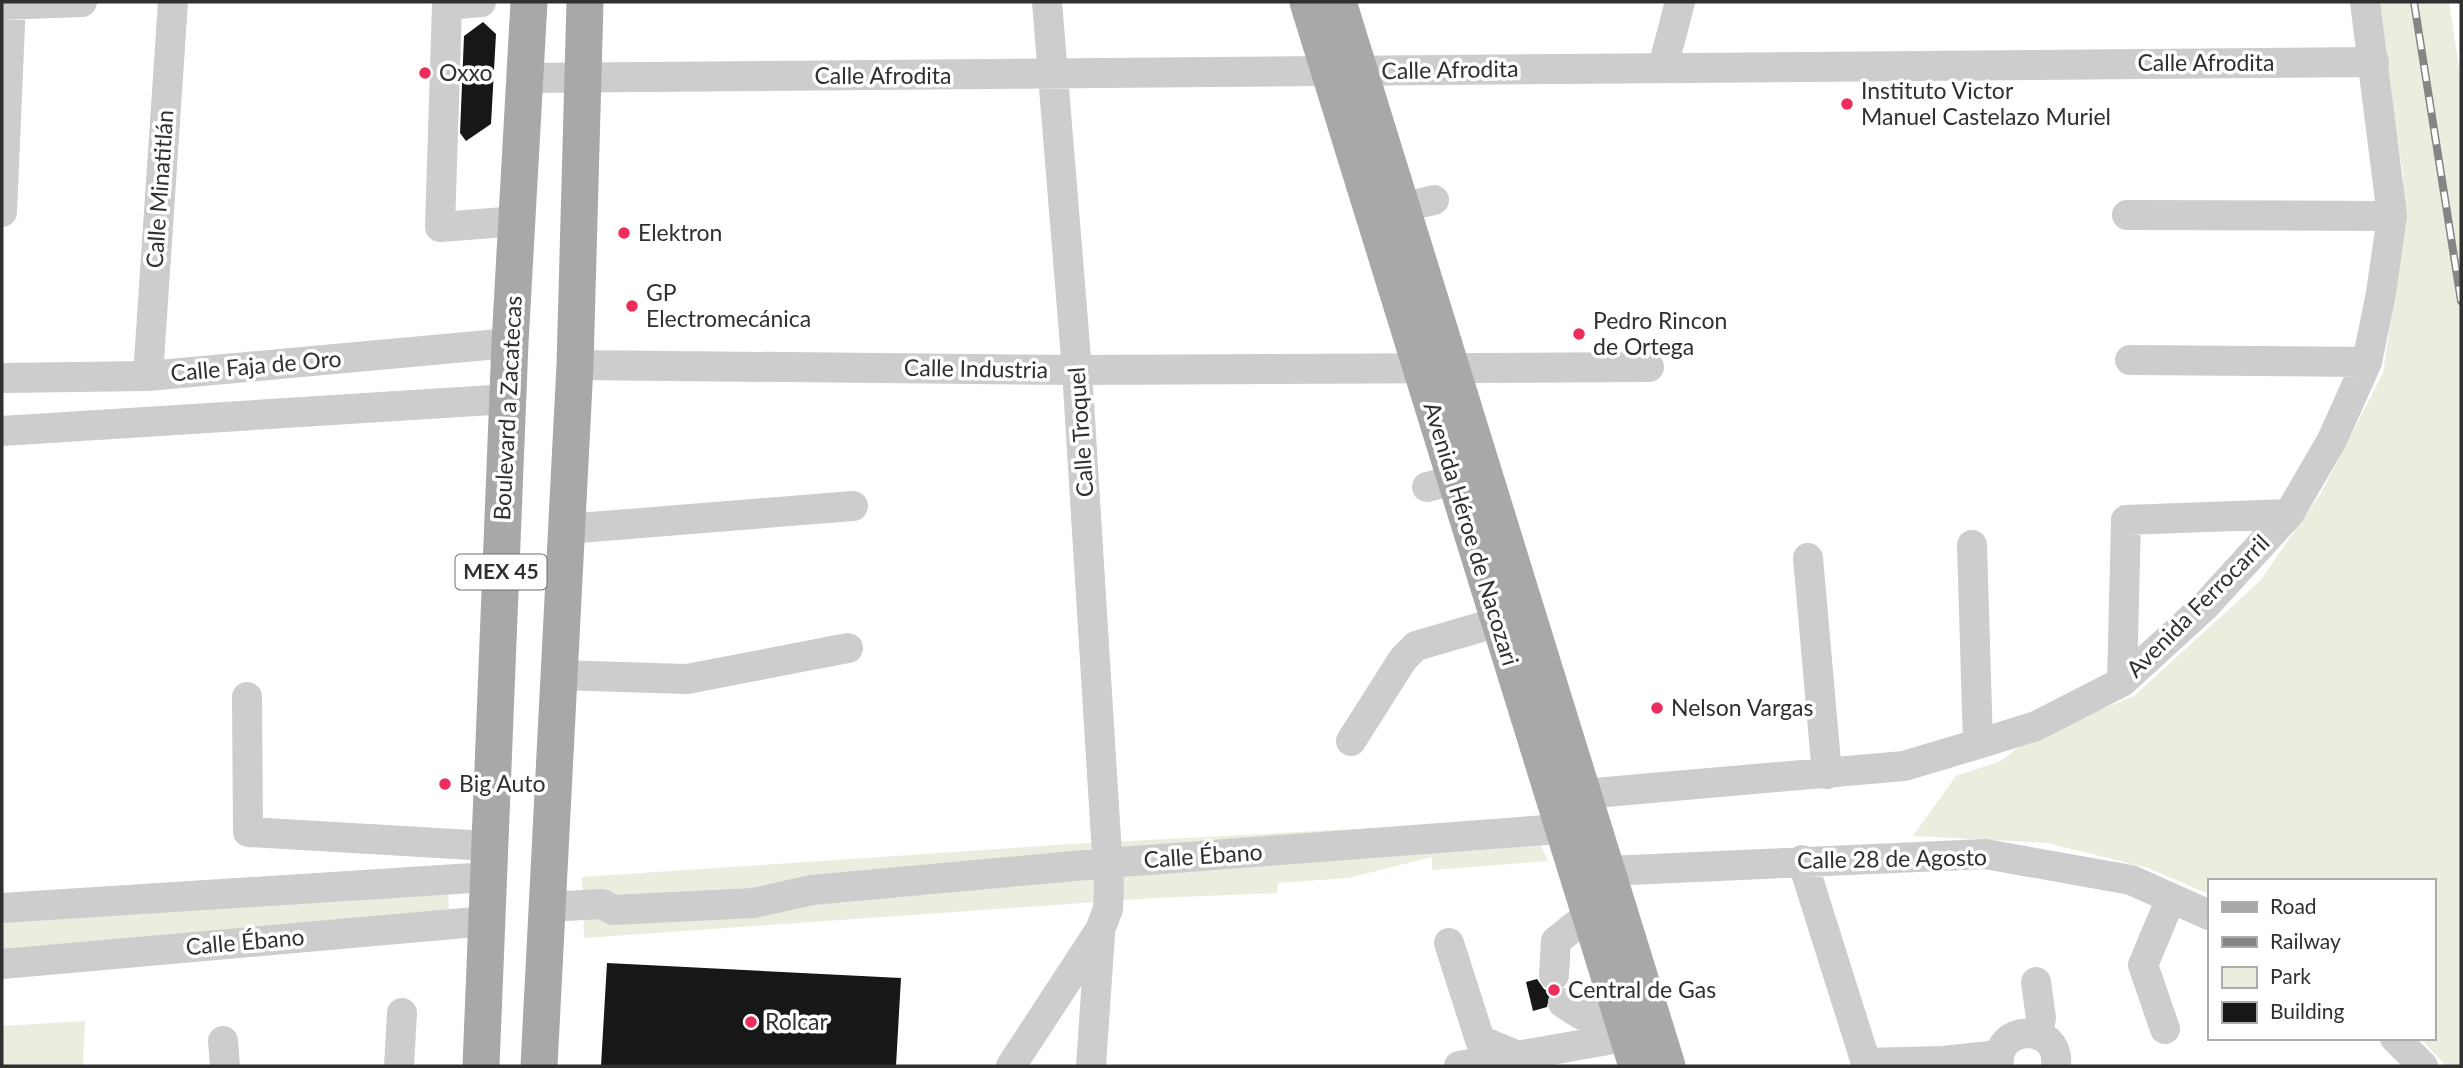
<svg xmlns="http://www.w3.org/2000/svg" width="2463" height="1068" font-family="Lato,sans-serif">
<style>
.green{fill:#e9eede}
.building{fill:#171717}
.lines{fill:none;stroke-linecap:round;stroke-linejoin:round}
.minor{stroke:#cdcdcd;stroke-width:30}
.major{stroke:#a8a8a8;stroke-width:37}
.rail-casing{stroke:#858585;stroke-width:8}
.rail{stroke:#fff;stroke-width:5;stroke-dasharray:16;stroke-linecap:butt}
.poi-dot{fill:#ed2d5b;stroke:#fff;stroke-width:2.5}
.labels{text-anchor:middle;stroke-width:7;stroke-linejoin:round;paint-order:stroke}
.shield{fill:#fff;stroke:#6e6e6e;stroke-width:2}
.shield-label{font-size:21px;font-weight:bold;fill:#303030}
.street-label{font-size:23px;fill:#303030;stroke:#fff}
.poi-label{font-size:23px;fill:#303030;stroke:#fff;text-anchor:start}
</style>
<rect width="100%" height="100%" fill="#fff"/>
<path class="green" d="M2373 2H2449L2461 81V1066H2446L2420 1038H2433V881H2209V894L2148 868 2047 843 1913 836 1956 776 2001 761 2030 738 2134 696 2260 581 2321 493 2383 373 2401 252 2403 174Z
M1530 820 1548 861 1432 870V857L1348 878 1278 883 1277 893 1154 898 584 938 582 877 1072 844Z
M448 887 449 912 2 951V915Z
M85 1021 83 1066H2V1026Z"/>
<path class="building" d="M483 22 496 34 491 124 466 141 460 133 464 36Z
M607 963 901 978 896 1066H601Z
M1537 979 1544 989 1550 992 1547 1007 1533 1011 1526 982Z"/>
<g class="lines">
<path class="minor" d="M481 2 447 5 440 227 518 221
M2 5 82 2
M1663 67 1680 2
M525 78 2374 62
M2 212 11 2
M1382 212 1434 200
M2127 215 2392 216
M2130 360 2367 362
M575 365 1077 370 1649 367
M148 376 173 2
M2 378 148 376 510 343
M2 431 508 399
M1427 487 1477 474
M566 529 853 506
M1972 545 1978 744
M1808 558 1827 774
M558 675 687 679 848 648
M2122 682 2126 520 2289 514
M247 697 248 832 489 846
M1351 741 1403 659 1416 646 1519 616
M1583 794 1904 766 1978 744 2036 726 2122 682 2206 605 2289 514 2332 440 2367 362 2381 293 2392 216 2365 2
M1802 860 1867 1066
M1608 871 1985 854 2131 880 2209 915
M546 907 602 904 613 910 753 903 812 890 1107 863 1586 827
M2 908 488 877
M1449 943 1480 1040 1516 1055
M2 964 487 921
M1554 975 1556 941 1590 914
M2036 982 2041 1018 2038 1034
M1563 1003 1582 1015 1620 1011
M2165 1029 2143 965 2171 898
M2395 1038 2423 1066
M223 1041 225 1066
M1866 1063 1943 1061 1999 1055
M399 1066 402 1013
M1011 1066 1100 930 1108 909 1109 887 1077 370 1047 2
M1091 1066 1100 934
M1459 1066 1608 1040 1627 1034
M1999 1066C1994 1023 2061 1022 2056 1066"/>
<path class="major" d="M1308 2 1637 1066
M1338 2 1667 1066
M481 1066 510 343 529 2
M539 1066 575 365 585 2"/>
<g class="rail-casing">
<path id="rail" d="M2414 2 2461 301"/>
</g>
<use href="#rail" class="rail"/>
</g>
<g class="poi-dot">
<circle cx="425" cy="73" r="7"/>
<circle cx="1847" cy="104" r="7"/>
<circle cx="624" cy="233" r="7"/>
<circle cx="632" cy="306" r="7"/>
<circle cx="1579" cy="334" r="7"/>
<circle cx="1657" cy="708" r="7"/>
<circle cx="445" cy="784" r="7"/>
<circle cx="1554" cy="990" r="7"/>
<circle cx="751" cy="1022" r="7"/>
</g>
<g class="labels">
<rect class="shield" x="455.5" y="554.5" width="91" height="35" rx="5"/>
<g class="shield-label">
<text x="501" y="579">MEX 45</text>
</g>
<g class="street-label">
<text x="2206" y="71">Calle Afrodita</text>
<text transform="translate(1450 70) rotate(-1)" y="8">Calle Afrodita</text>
<text x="883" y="84">Calle Afrodita</text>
<text transform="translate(160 189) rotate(-86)" y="8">Calle Minatitlán</text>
<text transform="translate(256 366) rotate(-5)" y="8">Calle Faja de Oro</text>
<text transform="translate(976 369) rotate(1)" y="8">Calle Industria</text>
<text transform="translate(508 408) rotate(-87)" y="8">Boulevard a Zacatecas</text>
<text transform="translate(1081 432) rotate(-94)" y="8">Calle Troquel</text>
<text transform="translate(1471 534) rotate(73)" y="8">Avenida Héroe de Nacozari</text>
<text transform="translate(2198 606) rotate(-45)" y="8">Avenida Ferrocarril</text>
<text transform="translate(1203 856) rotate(-4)" y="8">Calle Ébano</text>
<text transform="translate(1892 859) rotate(-1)" y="8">Calle 28 de Agosto</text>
<text transform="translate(245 942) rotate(-5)" y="8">Calle Ébano</text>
</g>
<g class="poi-label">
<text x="439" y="81">Oxxo</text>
<text x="1861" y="99">Instituto Victor<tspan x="1861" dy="26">Manuel Castelazo Muriel</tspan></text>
<text x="638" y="241">Elektron</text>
<text x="646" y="301">GP<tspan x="646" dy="26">Electromecánica</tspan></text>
<text x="1593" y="329">Pedro Rincon<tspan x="1593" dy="26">de Ortega</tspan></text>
<text x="1671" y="716">Nelson Vargas</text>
<text x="459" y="792">Big Auto</text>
<text x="1568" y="998">Central de Gas</text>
<text x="765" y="1030">Rolcar</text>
</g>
</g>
<rect width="2463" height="1068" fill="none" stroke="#303030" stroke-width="7"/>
<rect x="2208" y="879" width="228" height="161" fill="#ffffff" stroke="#acacac" stroke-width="2"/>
<rect x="2222" y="902" width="35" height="10" fill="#a8a8a8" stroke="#acacac" stroke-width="2"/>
<text x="2270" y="914" font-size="21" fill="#303030">Road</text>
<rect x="2222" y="937" width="35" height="10" fill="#858585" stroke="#acacac" stroke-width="2"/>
<text x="2270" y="949" font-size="21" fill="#303030">Railway</text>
<rect x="2222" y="967" width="35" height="21" fill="#e9eede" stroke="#acacac" stroke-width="2"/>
<text x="2270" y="984" font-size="21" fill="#303030">Park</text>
<rect x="2222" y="1002" width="35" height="21" fill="#171717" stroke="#acacac" stroke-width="2"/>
<text x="2270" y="1019" font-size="21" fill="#303030">Building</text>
</svg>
